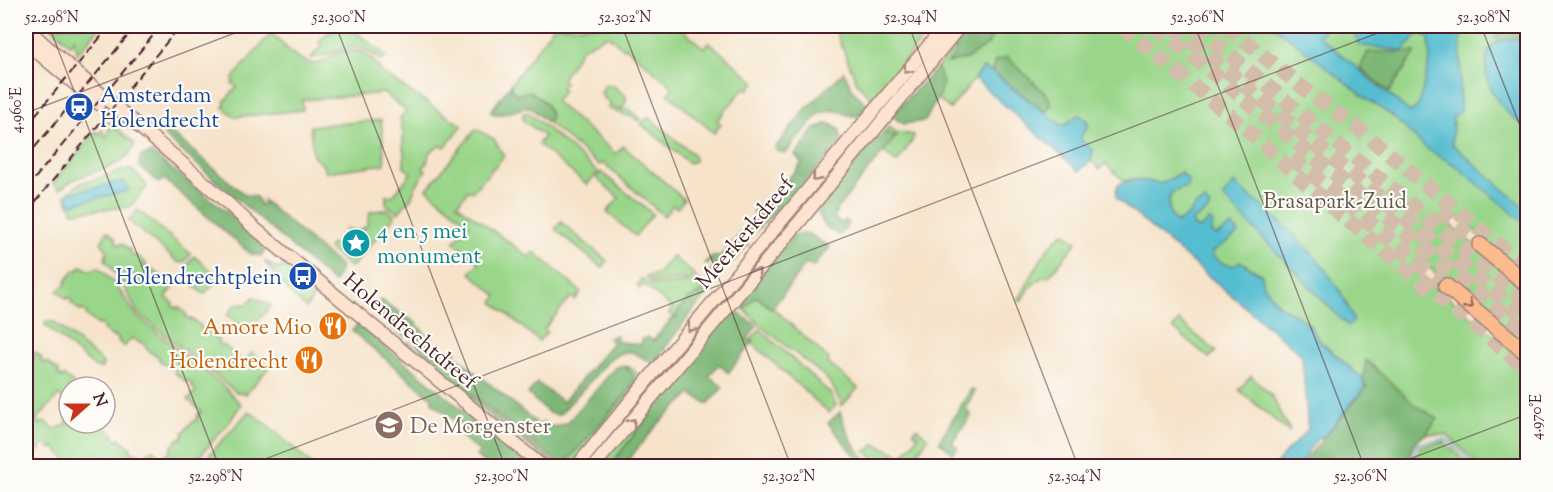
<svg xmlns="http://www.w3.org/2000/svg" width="1553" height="492" font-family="'Sorts Mill Goudy',serif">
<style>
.green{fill:#9ad68a;stroke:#727a5a;stroke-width:1.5}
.forest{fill:#7bb776;stroke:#626b50;stroke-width:1.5}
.water{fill:#54bdd0;stroke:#4f6e7e;stroke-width:1.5}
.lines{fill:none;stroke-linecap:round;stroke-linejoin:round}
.stream{stroke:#54bdd0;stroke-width:2}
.highway-tunnel{stroke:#d4bcaa;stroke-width:15;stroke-dasharray:15 8;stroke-linecap:butt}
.secondary-casing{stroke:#a0817a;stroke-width:15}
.highway-casing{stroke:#a0817a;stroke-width:18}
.secondary{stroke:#fde4d1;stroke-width:12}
.highway{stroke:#fbbb8d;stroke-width:15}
.rail{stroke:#4a1f2b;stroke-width:2;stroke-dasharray:9 4.5;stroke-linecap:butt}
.oneway{stroke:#a4827e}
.oneway2{stroke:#9a6557}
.ticks{fill:none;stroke:#4a1f2b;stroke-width:1.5;stroke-opacity:0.45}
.labels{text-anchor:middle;stroke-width:4.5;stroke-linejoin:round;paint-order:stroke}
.transit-label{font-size:22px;fill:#164399;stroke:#fdfcf7;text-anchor:start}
.park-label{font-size:22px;fill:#625648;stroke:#fdfcf7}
.culture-label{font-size:22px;fill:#0d838f;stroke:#fdfcf7;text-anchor:start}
.street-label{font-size:22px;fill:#4a1f2b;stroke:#fdfcf7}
.food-label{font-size:22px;fill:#c56008;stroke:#fdfcf7;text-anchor:end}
.education-label{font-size:22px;fill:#785e54;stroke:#fdfcf7;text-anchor:start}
.neatline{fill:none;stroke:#4a1f2b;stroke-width:2}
.ticks-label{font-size:15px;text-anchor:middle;fill:#4a1f2b}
</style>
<rect width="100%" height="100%" fill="#fdfcf7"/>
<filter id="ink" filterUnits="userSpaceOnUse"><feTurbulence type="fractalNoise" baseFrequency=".0167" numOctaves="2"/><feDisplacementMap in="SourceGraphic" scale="12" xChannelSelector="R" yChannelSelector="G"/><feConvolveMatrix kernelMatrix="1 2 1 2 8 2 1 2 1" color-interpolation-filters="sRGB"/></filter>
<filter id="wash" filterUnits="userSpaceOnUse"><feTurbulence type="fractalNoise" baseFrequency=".008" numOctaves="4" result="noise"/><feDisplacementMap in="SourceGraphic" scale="24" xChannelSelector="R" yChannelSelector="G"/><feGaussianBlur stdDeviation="1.35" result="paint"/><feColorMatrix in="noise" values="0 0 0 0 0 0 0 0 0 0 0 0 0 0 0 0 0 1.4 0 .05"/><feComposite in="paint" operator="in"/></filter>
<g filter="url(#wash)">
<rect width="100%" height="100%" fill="#f6e3ca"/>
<path class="green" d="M50 26H101L77 54 74 38 70 45Z
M337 26H349L387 57 381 60C347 32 344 56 311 58L322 45 319 42 328 32 331 34Z
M554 26H678L704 48 709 42 755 82 748 90 745 87 717 120 721 124 714 133 668 94 673 87 626 47 624 49 608 35 582 48 562 79 565 83 560 88 563 91 555 101 616 154 623 146 684 199 677 208 673 205 664 216 603 163 599 165 547 122 551 118 521 96 516 95 510 89 511 84Z
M841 26H933L873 100 857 83 834 27Z
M941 26H1527V275L1455 215 1448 223 1527 290V350L1419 259 1412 267 1527 363V466H1480L1447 435 1426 434 1367 387H1365L1362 378 1320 341 1307 322 1278 305 1261 283 1234 266 1224 264 1213 257 1212 252 1239 233H1221L1216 236 1211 232 1194 227 1191 221 1206 212 1195 206 1188 216 1176 223C1162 206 1172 191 1181 173L1161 184 1134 179 1124 181 1105 163 1100 169 1091 161 1093 151 1081 140 1082 133 1088 125 1087 121 1079 115 1063 126 983 68 950 109 938 99 939 95 937 68 955 48Z
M271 33C282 43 295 60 311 63 319 65 326 60 332 56 359 43 371 53 384 76H387L462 126 445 147 440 145 429 153 427 163 423 168 426 170 416 186 411 198 398 213 386 204V196L394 195 411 173 404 167V151L403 149V134L400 118 406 111 384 93 302 100 303 110 235 117 223 107 226 104 224 102 237 87 232 83 234 80 233 78Z
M606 84 612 85 626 96V102L622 108 616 109H628L641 119 639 121C629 114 617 115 607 107L610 104 615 108 603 97 601 92Z
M523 113H529L598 172 587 185 538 144 544 136 523 120Z
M648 117 694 155 695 161 689 163 641 124Z
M381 120 385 164 326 172 322 164 313 156 310 126Z
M109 122 135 144C121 176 81 167 60 190L53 183 96 131 99 134 102 130 106 138 110 126 107 124Z
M888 127 897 132 914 135 912 141 897 163 883 152 897 136 883 133Z
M476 129 494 139 504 156 472 192 469 190 457 204 529 257 534 252 581 292 575 300 571 297 544 329 547 332 539 341 493 302 497 296 470 273 479 263 454 242 469 224 427 189Z
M127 169 133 171 146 184V188L130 207 73 212 65 195 79 184Z
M601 172 653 214 635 236 607 212 619 198 596 178Z
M388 209 395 216 353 266 350 267 328 248 332 243 337 248 342 243V251L349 257 361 256C367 248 368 240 359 233H350L345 229 358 231 367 226 370 212Z
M138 210 191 254 184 262 179 263 129 221Z
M561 222 607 261 604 267H601L555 229Z
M107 231 116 239 115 241 119 245 121 243 131 251 130 253 134 257 136 255 146 263 144 265 149 269 150 267 163 278 161 279 165 283 167 282 174 287 166 297 173 303 172 305 176 308 178 307 187 315 186 317 191 320 192 319 202 327 201 329 205 332 207 331 219 341 218 343 222 347 224 345 234 354 233 356 237 359 239 358 244 362 252 353 269 367 246 394 236 392 138 313 119 278 105 260 107 250 101 243Z
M1065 233 1077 242 1049 276C1035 277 1029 290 1021 301L1019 299C1029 282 1048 240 1065 233Z
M194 256 220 278 204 294 195 287 185 269Z
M672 256 696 276 692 279 652 282 646 277 659 273Z
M264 261 278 269 284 265 317 293 306 308 292 295Z
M81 266 91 271 98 267 114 283 138 317 222 385 241 404 231 420 191 466H74L72 465 73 463 69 459 67 461 54 447 52 449 45 443 37 452 30 447 31 444 27 441 26 442V364L33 359 31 357 35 352 42 358 41 360 45 364 47 362 59 372 58 374 62 378 64 376 74 384 73 387H69V405L60 396H58L37 419 38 424 46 422 54 429 66 425 69 412V423H99L114 434 113 436 117 440 119 438 131 448 130 450 134 454 136 452 143 458 152 449 162 458 172 450 171 448 179 438 181 439 184 435 183 433 193 421 195 422 198 418 197 416 201 411 188 400 196 390 191 386 192 384 188 380 186 382 174 372 175 370 171 366 169 368 159 360 160 358 150 352 142 342 140 343 132 338 124 347 118 341 119 339 114 336 113 337 103 329 104 327 100 324 98 325 86 315 87 313 83 310 81 311 71 303 72 301 68 297 67 299 57 291 67 284 65 282 75 270 77 271Z
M641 279 652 285 694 282 698 279 710 288V292L703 290C690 298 679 305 675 319L669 313 672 308 644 285 639 289 637 285Z
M755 296 772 309 773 308 829 359 828 363 858 388 842 406 832 385 823 375 762 327 744 309Z
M254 297 271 306 254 325 244 327 227 315 235 305 247 304Z
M46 321 54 322 101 361 103 363 102 368H96L93 366 45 325Z
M1179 321 1216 351 1209 358 1173 328Z
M760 329 831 394 836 405 829 413 750 341Z
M409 342 427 361 555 464 564 466 554 465 463 395 423 361 407 343Z
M620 366C631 365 640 372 639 384L573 465 568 466 563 463 566 462 627 394 633 385 634 379 628 368Z
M679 370 683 371 610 466H598Z
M1251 376 1272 396 1283 419 1290 430 1289 432 1239 390Z
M249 411 274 430 313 466H199Z
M917 428 928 438 908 466H883L865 451 872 448 875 444 901 455 904 454 918 436 913 432Z
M1444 442 1470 466H1417L1420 447Z"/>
<path class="forest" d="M971 26H977L992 36 988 45 966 59 948 63 954 55 960 38Z
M1502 26H1527V36L1519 39 1499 41 1495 38 1503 31Z
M1368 52H1416L1389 92 1360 68Z
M1007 57 1048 96 1051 105 1046 112 992 72 995 61Z
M937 68 943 82 939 95 925 121 903 124 891 115Z
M844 72 854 92 868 105 860 116C842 119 841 103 818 115L786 153 777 151 775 148 805 110Z
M511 84V89L517 95 529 91C541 98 549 104 551 118L547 122 531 108 526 107C515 110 500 118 490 112Z
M828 123 839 129 842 140 800 188 745 241 748 245 734 261 731 260 721 271 718 272 716 276 709 282 710 270 715 267 712 261 706 265 705 262 713 256 719 257 755 219 753 211 759 205 763 208 802 163 795 155 815 129Z
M167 129 245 195C254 196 258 195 260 205L264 204 263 200 341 267 334 283 170 141 164 135Z
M883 133 897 135 835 211 837 213 834 218 842 224 845 220 849 223 840 235C824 229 820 220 816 204Z
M151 153 261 238 266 249 261 256 251 254 164 179 159 183 139 166 140 157Z
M801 233 809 234 830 247 813 267 806 263 772 309 756 296 744 309 739 300 794 235Z
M703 290 710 292 695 308 653 364C634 354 634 346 612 357L563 411 558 415 549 413 528 394 537 383 563 402 613 342 609 338 617 335 616 341 641 345 642 339 648 337 653 341 673 317 676 319C679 304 691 298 703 290Z
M381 300 416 323 443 354 412 335 405 337 372 311Z
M731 308 757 326 747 339 753 342 728 373 719 364 709 376 723 387 708 404 691 394 659 423 623 466H610Z
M358 324 531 466H488L476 456 480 452 458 434 463 428 431 401 433 399 352 331Z
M412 339 444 359 454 350 457 352 455 355 540 426 543 422C552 429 559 427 568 422L616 367C626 365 632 371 634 379L627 393 570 458 562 463 557 462 437 367Z
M1366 360 1416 406 1438 419 1426 434 1414 443 1407 466H1300L1367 387 1363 378Z
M971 389 975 391 966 408 971 416 952 442 958 448 953 453 939 441Z
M840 412C846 432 857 455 875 466H864L828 423Z"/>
<path class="water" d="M1274 26H1327L1319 36 1410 112 1418 107 1430 60 1429 38 1420 33 1403 51 1359 45 1355 35 1357 26H1461L1460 112 1453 116 1452 144 1525 208 1527 211V225L1455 165 1427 149 1391 115 1368 100Z
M1527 36V127C1505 115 1484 90 1486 63 1487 57 1488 50 1492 46 1502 36 1516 42 1527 36Z
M983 68 992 72 1063 126C1070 124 1072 117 1079 115L1087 121 1088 125 1081 137V140L1093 151 1091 161 1079 171 974 78Z
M1181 173 1188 180 1187 187 1172 192C1166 203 1168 213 1176 223L1188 216 1195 206 1205 201 1210 207 1206 212 1192 221 1194 227 1200 229 1209 220 1213 223 1211 232 1216 236 1232 226 1239 233 1212 252 1213 257 1224 264 1234 266 1240 261 1262 275V283L1278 305 1307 322 1320 342 1362 378 1365 387 1324 437H1319C1310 446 1306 457 1298 466H1275L1286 452 1308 430 1302 355 1116 198 1117 186C1131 176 1145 181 1161 184Z
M124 181 128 188 127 191 72 204 67 199 69 193Z
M1234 183C1272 215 1311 245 1338 288 1345 298 1349 310 1354 321L1348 326 1223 197Z"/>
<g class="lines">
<path class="stream" d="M1412 466 1417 444 1446 439 1475 466"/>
</g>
</g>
<g filter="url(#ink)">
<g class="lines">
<path class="highway-tunnel" d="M1122 26 1245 128 1340 214 1528 370
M1156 26 1528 334
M1173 26 1528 320
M1195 26 1528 301
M1226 26 1306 90 1360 130 1528 269
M1292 158 1446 286
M1440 210 1480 245"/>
<g class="secondary-casing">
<path id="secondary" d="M26 27C98 96 179 156 252 226L542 466
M26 43 99 104
M577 466 650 377 945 26
M594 466 800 221 960 26"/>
</g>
<g class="highway-casing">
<path id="highway" d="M1480 245 1528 285
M1446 286 1528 354"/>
</g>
<use href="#secondary" class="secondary"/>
<use href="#highway" class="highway"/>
<path class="rail" d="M26 126 110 26
M26 158 136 26
M26 189 161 26
M26 213 180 26"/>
</g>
<defs><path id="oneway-chevron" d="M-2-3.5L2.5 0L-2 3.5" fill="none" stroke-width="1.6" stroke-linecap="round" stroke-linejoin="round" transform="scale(1.5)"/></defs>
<g class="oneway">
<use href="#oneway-chevron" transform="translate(907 70) rotate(130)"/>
<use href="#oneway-chevron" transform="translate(816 178) rotate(130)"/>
<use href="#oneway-chevron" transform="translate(757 272) rotate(-50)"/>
<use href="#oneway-chevron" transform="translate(691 328) rotate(130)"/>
<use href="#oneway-chevron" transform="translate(632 422) rotate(-50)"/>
</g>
<use class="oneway2" href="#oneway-chevron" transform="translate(1469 305) rotate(39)"/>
</g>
<path class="ticks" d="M49 26 219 466M336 26 505 466M622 26 791 466M909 26 1078 466M1195 26 1364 466M1481 26 1528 146M26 113 253 26M247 466 1396 26M1391 466 1528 414"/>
<defs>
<g id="station-disc" transform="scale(1.5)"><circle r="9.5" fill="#1a4fb4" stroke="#fdfcf7"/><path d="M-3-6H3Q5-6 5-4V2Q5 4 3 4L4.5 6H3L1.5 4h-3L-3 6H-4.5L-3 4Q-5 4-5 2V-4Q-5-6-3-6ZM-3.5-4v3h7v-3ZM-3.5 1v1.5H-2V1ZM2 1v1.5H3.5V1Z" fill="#fff"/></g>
<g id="sight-disc" transform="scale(1.5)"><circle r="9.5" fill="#0f9aa8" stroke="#fdfcf7"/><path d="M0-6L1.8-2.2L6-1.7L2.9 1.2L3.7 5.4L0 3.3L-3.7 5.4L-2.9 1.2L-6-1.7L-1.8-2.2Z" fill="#fff"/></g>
<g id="bus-disc" transform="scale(1.5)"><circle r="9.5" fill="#1a4fb4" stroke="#fdfcf7"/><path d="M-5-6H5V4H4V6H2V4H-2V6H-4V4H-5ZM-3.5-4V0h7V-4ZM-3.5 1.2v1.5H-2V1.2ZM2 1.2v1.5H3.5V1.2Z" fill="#fff"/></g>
<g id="restaurant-disc" transform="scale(1.5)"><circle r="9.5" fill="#e8710a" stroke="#fdfcf7"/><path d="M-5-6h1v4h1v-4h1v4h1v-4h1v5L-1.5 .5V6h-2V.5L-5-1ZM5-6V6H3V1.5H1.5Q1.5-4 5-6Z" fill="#fff"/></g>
<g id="school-disc" transform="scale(1.5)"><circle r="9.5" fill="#8d6e63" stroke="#fdfcf7"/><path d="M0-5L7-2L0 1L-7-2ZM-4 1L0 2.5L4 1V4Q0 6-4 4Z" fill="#fff"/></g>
</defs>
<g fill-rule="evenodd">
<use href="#station-disc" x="79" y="107"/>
<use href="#sight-disc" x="356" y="243"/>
<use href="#bus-disc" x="303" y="276"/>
<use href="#restaurant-disc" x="333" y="326"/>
<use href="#restaurant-disc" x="309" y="360"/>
<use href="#school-disc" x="389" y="425"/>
</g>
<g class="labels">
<g class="transit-label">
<text x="100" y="102">Amsterdam<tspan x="100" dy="25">Holendrecht</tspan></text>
<text x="282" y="284" text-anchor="end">Holendrechtplein</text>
</g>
<g class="park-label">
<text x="1335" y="208">Brasapark-Zuid</text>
</g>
<g class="culture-label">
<text x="377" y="238">4 en 5 mei<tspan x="377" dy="25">monument</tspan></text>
</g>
<g class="street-label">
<text transform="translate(744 232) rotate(-50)" y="8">Meerkerkdreef</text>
<text transform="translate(411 330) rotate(40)" y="8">Holendrechtdreef</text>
</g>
<g class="food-label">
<text x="312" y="334">Amore Mio</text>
<text x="288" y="368">Holendrecht</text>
</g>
<g class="education-label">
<text x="410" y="433">De Morgenster</text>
</g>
</g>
<rect width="1553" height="492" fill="none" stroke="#fdfcf7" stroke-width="66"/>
<g transform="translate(87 405) rotate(69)"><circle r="28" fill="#fdfcf7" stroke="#b5a4a5" stroke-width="1.5"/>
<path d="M0-4.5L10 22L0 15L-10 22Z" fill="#c8321e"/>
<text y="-9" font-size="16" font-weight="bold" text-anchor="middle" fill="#4a1f2b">N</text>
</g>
<rect x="33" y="33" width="1487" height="426" class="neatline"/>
<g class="ticks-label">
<text x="52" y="22">52.298°N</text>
<text x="339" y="22">52.300°N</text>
<text x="625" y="22">52.302°N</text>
<text x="911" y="22">52.304°N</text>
<text x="1198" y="22">52.306°N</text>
<text x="1484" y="22">52.308°N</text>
<text transform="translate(16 110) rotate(-90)" y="5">4.960°E</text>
<text transform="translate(1536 417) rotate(-90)" y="5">4.970°E</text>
<text x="216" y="481">52.298°N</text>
<text x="502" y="481">52.300°N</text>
<text x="789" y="481">52.302°N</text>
<text x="1075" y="481">52.304°N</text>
<text x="1361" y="481">52.306°N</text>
</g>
</svg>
